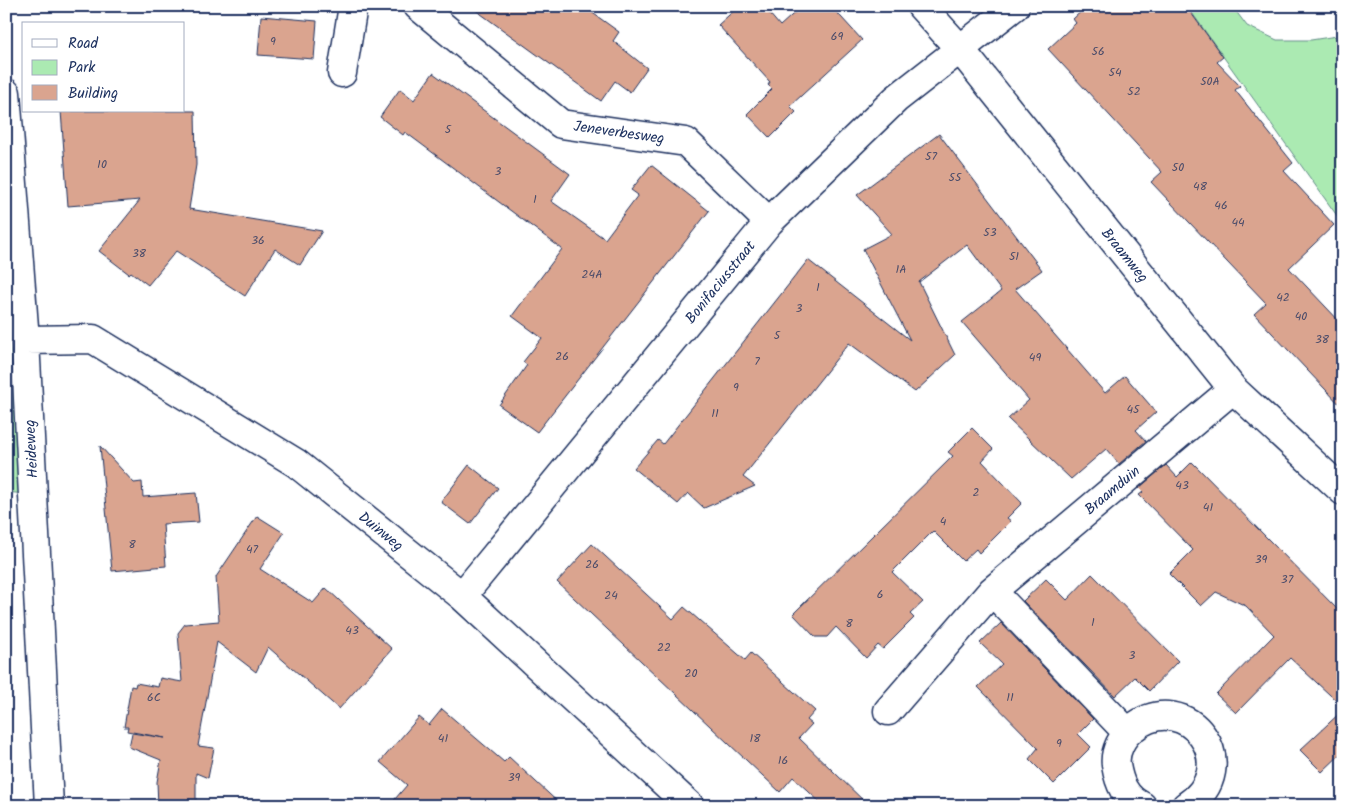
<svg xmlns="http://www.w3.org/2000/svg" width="1349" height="812" font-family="Kalam,sans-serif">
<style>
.green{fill:#abeab2;stroke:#638c88}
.building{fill:#daa48f;stroke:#1b2f5e}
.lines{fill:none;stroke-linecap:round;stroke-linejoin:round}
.minor-casing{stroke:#1b2f5e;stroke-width:31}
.minor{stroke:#fff;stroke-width:28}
.labels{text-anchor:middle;stroke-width:4;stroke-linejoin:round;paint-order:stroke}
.number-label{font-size:12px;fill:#4b4c6a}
.street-label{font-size:15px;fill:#1b2f5e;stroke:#fff}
</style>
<rect width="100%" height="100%" fill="#fff"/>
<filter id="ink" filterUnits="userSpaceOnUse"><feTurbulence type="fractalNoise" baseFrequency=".02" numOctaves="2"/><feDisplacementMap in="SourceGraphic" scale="10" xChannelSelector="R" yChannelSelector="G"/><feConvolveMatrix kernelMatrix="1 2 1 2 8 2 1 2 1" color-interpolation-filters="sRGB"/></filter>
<g filter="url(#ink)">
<path class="green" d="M1187 6H1232L1247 26 1277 40H1311L1343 35V224Z
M6 344 15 351 25 494 6 492Z"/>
<path class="building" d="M470 6H583L619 32 613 41 647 68 630 92 615 81 601 101Z
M739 6H763L780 26 802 6H831L862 40 790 106 796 112 770 138 747 114 772 89 768 85 770 82 718 25Z
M1087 6H1186L1223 57 1217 62 1240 86 1235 90 1293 163 1284 171 1334 225 1289 268 1343 325V408L1254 314 1266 303 1151 182 1162 172 1048 49 1076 23 1073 19Z
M261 16 317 21 314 59 258 55Z
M433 73 570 174 551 201 605 239 638 195 631 190 651 165 709 211 537 432 499 405 527 365 523 362 542 338 512 316 562 249 405 132 403 135 380 117 400 89 414 100Z
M61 111H195L196 165 189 209 322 231 300 265 275 249 245 296 176 251 148 285 131 272 129 274 99 251 140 200 68 206Z
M939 134 1042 270 1015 289 1105 393 1125 376 1156 412 1136 430 1146 441 1119 464 1106 449 1071 479 1008 419 1029 400 962 322 1001 291 967 245 919 282 955 355 915 392 849 343 743 477 755 486 704 508 688 493 678 504 634 468 658 440 663 444 808 260 910 340 863 249 892 234 857 195Z
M972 428 993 449 982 461 1022 503 1007 518 1011 521 979 553 976 549 963 561 933 531 892 572 923 602 910 614 914 618 883 649 878 645 866 658 836 627 827 637H815L793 614 953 456 948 452Z
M100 446 134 483 142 482 143 497 196 493 199 522 163 524 166 566 112 571Z
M1192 462 1343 615V707L1290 658 1236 713 1216 694 1274 635 1246 606 1216 592 1201 606 1169 574 1193 550 1139 495 1143 492 1139 488 1166 465 1177 477Z
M469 465 498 488 470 524 441 502Z
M257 516 284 533 260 569 313 603 326 588 392 649 339 709 268 647 256 672 217 642 198 746 214 748 208 778 196 773V806H158L157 782 161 760 129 747 132 733 165 738 127 731 128 727H124L131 686 135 687 136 683 158 687 160 678 182 682 178 633 185 624 219 621 216 577Z
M592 544 673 619 684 607 745 660 751 653 815 711 807 720 812 724 799 738 869 806H824L793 777 780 792 641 661 557 582Z
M1092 574 1178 661 1149 691 1135 677 1115 696 1023 601 1046 579 1067 600Z
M1001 623 1093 719 1078 734 1091 747 1054 784 1029 759 1038 748 978 687 1002 664 980 643Z
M442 709 504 762 509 757 562 806H389L407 785 380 762 419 717 429 725Z
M1343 710V752L1322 772 1300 750Z"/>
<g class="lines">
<g class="minor-casing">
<path id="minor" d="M418 6 561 124 686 142 769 222
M921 6 960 49 1233 389 1343 491
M342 73 353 6
M6 93 25 340 49 806
M25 340 93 339 296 463 462 596 690 806
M992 591 1127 732
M462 596 769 222 896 99 1015 6
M888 711 992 591 1233 389
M1142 806C1125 798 1119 783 1116 765 1114 752 1122 736 1133 728 1187 685 1247 767 1186 806"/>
</g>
<use href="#minor" class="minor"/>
</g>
</g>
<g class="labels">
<g class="number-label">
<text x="837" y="40">69</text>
<text x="273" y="45">9</text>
<text x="1098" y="55">56</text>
<text x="1115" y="76">54</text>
<text x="1210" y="85">50A</text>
<text x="1134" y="95">52</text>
<text x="448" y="133">5</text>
<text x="931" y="160">57</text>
<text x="102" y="168">10</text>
<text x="1178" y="171">50</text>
<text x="498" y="175">3</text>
<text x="955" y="181">55</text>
<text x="1200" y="190">48</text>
<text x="535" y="203">1</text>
<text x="1221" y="209">46</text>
<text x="1238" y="226">44</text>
<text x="990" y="236">53</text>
<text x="258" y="244">36</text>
<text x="139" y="257">38</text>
<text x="1014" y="260">51</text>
<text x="901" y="273">1A</text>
<text x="592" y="278">24A</text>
<text x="818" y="291">1</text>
<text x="1283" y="301">42</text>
<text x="799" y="312">3</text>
<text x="1301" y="320">40</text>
<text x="777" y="339">5</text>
<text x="1322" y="343">38</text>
<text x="562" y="360">26</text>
<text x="1035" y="361">49</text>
<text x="757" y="365">7</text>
<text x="736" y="391">9</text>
<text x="1133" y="413">45</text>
<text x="715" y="417">11</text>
<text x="1182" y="489">43</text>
<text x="976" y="496">2</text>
<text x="1208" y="511">41</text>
<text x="943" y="525">4</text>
<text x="132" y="548">8</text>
<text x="252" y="553">47</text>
<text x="1261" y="563">39</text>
<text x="592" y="568">26</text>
<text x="1287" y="583">37</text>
<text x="880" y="598">6</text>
<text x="611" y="599">24</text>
<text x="1093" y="626">1</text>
<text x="849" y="627">8</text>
<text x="352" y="634">43</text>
<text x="664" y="651">22</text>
<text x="1132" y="659">3</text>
<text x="691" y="677">20</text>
<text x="154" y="701">6C</text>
<text x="1010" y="701">11</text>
<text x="443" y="742">41</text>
<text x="755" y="742">18</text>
<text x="1059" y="747">9</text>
<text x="783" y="764">16</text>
<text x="514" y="781">39</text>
</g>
<g class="street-label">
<text transform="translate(619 132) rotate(8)" y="5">Jeneverbesweg</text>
<text transform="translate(1125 255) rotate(51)" y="5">Braamweg</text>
<text transform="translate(720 282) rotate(-51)" y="5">Bonifaciusstraat</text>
<text transform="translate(31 449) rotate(-93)" y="5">Heideweg</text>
<text transform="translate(1112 490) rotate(-40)" y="5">Braamduin</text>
<text transform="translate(381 531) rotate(39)" y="5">Duinweg</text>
</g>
</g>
<rect width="1349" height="812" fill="none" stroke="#fff" stroke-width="25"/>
<rect x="12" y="12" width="1324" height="787" fill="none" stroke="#1b2f5e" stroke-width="2" filter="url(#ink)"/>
<rect x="22" y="22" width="162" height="90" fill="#ffffff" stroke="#a4acbf"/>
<rect x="32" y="39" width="25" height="8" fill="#ffffff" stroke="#a4acbf"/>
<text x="68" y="48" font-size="15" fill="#1b2f5e">Road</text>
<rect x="32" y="60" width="25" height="15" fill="#abeab2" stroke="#a4acbf"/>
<text x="68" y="72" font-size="15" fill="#1b2f5e">Park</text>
<rect x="32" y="85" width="25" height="15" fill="#daa48f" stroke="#a4acbf"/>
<text x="68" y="98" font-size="15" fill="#1b2f5e">Building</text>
</svg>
